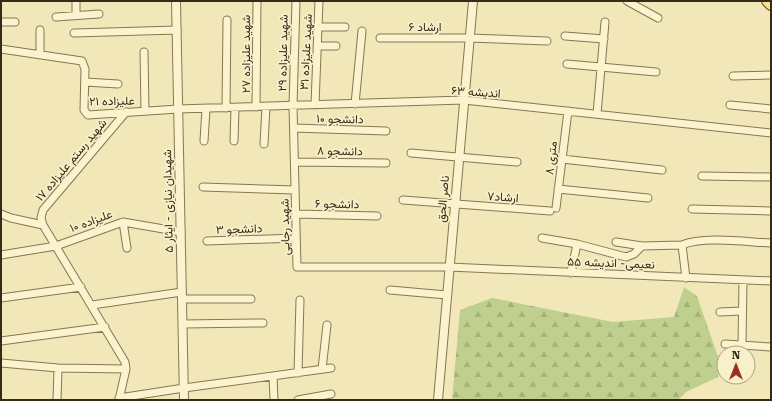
<svg xmlns="http://www.w3.org/2000/svg" width="772" height="401" font-family="'Roboto Serif',Vazirmatn,serif">
<style>
.forest{fill:url(#forest-firs)}
.lines{fill:none;stroke-linecap:round;stroke-linejoin:round}
.minor-casing{stroke:#887653;stroke-width:9}
.tertiary-casing{stroke:#887653;stroke-width:10}
.primary-casing{stroke:#554328;stroke-width:12}
.minor{stroke:#fbf3cd;stroke-width:7}
.tertiary{stroke:#fbf3cd;stroke-width:8}
.primary{stroke:#f9e48c;stroke-width:10}
.labels{text-anchor:middle;stroke-width:3.5;stroke-linejoin:round;paint-order:stroke}
.street-label{font-size:12px;fill:#362b19;stroke:#f8f0c9}
</style>
<defs>
<pattern id="forest-firs" width="22" height="20" patternUnits="userSpaceOnUse"><rect width="22" height="20" fill="#bfcf8d"/><path d="M5 1l3.5 6h-7zM16 11l3.5 6h-7z" fill="#a5b279"/></pattern>
</defs>
<rect width="100%" height="100%" fill="#f1e7b9"/>
<path class="forest" d="M684 287 697 296 719 360 718 377 686 392 678 400H452L460 310 492 298 613 322 674 317Z"/>
<g class="lines">
<g class="minor-casing">
<path id="minor" d="M76 1V15
M296 1 293 106 297 267H449L771 281
M627 1 658 18
M56 17 99 14
M1 22H15
M318 27H345
M40 30V55
M74 33 177 30
M565 36 604 39
M380 38H469L547 41
M317 46H336
M1 49 82 61 85 69 84 110 88 115 178 109 464 100 771 133
M144 52 145 111
M567 64 656 72
M733 76 771 75
M85 82 118 84
M355 104 362 31
M315 105 319 1
M730 105 771 109
M256 107 257 1
M226 108 227 20
M597 114 605 22
M294 128 386 131
M204 141 206 109
M234 141 235 108
M264 144 266 107
M411 153 517 162
M562 159 662 170
M295 162 386 163
M702 176 771 177
M203 187 295 190
M558 189 648 198
M403 200 550 211
M556 208 568 111
M692 209 771 211
M1 214 11 218 43 225
M296 214 377 216
M123 222 127 248
M542 238 577 244 626 257 634 254 642 246
M207 241 296 238
M616 242 642 246 682 245
M1 255 56 246 123 222 181 232
M571 273 577 244
M686 278 682 245C703 236 747 242 771 243
M390 290 447 295
M1 298 81 287
M182 299H251
M92 305 182 292
M720 312 742 311
M183 324 263 323
M1 341 105 327
M725 344 771 347
M742 345 743 280
M735 353V345
M1 363 58 368 126 369
M322 369 327 325
M298 373 300 300
M273 376 274 400
M119 398 184 388 331 368
M57 400 58 368
M119 400 126 369 125 362 43 225 41 218 43 210 126 112
M298 400 331 394"/>
</g>
<g class="tertiary-casing">
<path id="tertiary" d="M176 1 184 400
M438 400 473 1"/>
</g>
<g class="primary-casing">
<path id="primary" d="M767 1 771 5"/>
</g>
<use href="#minor" class="minor"/>
<use href="#tertiary" class="tertiary"/>
<use href="#primary" class="primary"/>
</g>
<g class="labels">
<g class="street-label">
<text x="425" y="31">ارشاد ۶</text>
<text transform="translate(306 52) rotate(-87)" y="4">شهید علیزاده ۳۱</text>
<text transform="translate(283 53) rotate(-89)" y="4">شهید علیزاده ۲۹</text>
<text transform="translate(246 54) rotate(-90)" y="4">شهید علیزاده ۲۷</text>
<text transform="translate(476 92) rotate(4)" y="4">اندیشه ۶۳</text>
<text transform="translate(112 101) rotate(-1)" y="4">علیزاده ۲۱</text>
<text transform="translate(340 119) rotate(1)" y="4">دانشجو ۱۰</text>
<text transform="translate(340 151) rotate(1)" y="4">دانشجو ۸</text>
<text transform="translate(551 158) rotate(-83)" y="4">۸ متری</text>
<text transform="translate(71 160) rotate(-50)" y="4">۱۷ شهید رستم علیزاده</text>
<text transform="translate(503 197) rotate(4)" y="4">ارشاد۷</text>
<text transform="translate(443 199) rotate(-85)" y="4">ناصر الحق</text>
<text transform="translate(168 201) rotate(-91)" y="4">شهیدان نیازی - ایثار ۵</text>
<text transform="translate(337 204) rotate(1)" y="4">دانشجو ۶</text>
<text transform="translate(91 221) rotate(-20)" y="4">علیزاده ۱۰</text>
<text transform="translate(285 227) rotate(-91)" y="4">شهید رجایی</text>
<text transform="translate(239 229) rotate(-2)" y="4">دانشجو ۳</text>
<text transform="translate(611 263) rotate(2)" y="4">نعیمی- اندیشه ۵۵</text>
</g>
</g>
<rect width="772" height="401" fill="none" stroke="#362b19" stroke-width="4"/>
<g transform="translate(736 365)"><circle r="19" fill="#f8f0c9" stroke="#aaa183"/>
<path d="M0-3L7 15L0 10L-7 15Z" fill="#9c2d1f"/>
<text y="-6" font-size="11" font-weight="bold" text-anchor="middle" fill="#362b19">N</text>
</g>
</svg>
